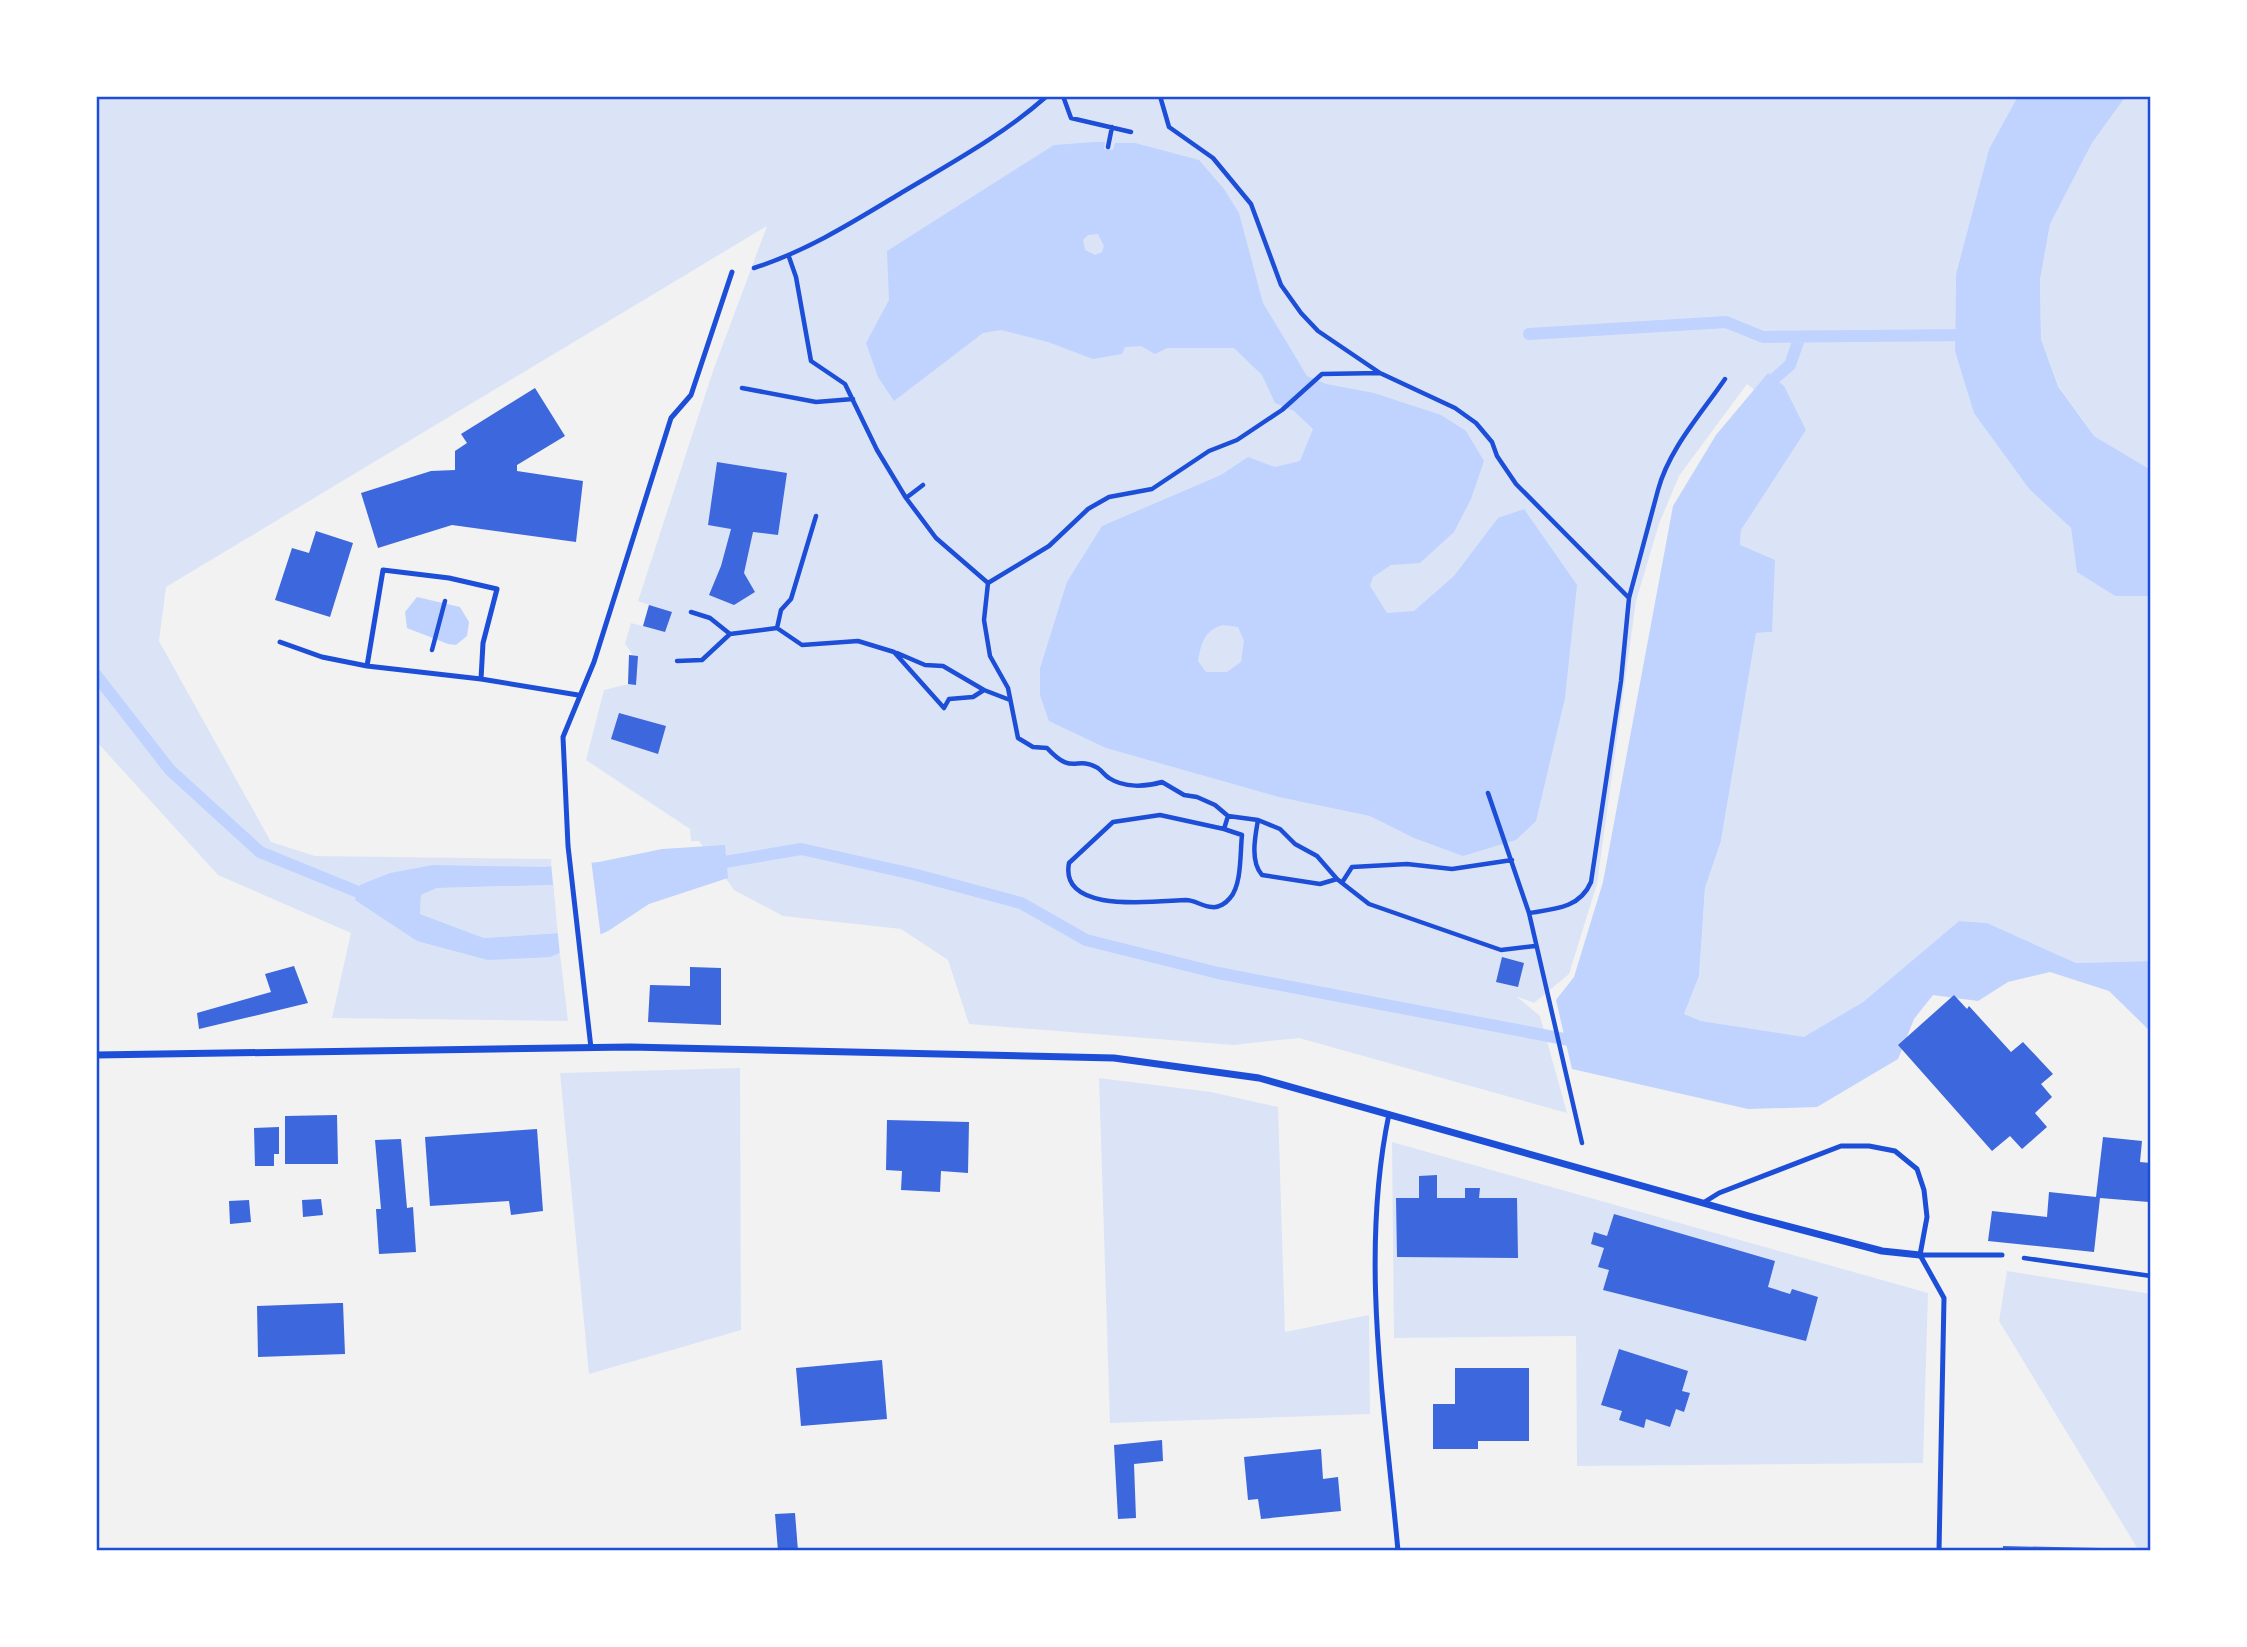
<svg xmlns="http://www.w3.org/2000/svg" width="2247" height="1647" font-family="'Noto Sans',sans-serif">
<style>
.green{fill:#dbe4f7}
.water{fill:#bfd3fe;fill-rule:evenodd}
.pier{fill:#f2f2f2}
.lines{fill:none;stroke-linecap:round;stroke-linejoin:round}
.stream{stroke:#bfd3fe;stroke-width:12}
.building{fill:#3d67dc}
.path{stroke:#1d4ed8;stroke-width:4.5}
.service{stroke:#1d4ed8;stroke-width:5}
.minor{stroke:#1d4ed8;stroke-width:7}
.neatline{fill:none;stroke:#1d4ed8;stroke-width:2.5}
</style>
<rect width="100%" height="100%" fill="#f2f2f2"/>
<path class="green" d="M96 96H2018L1989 149 1956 274 1955 351 2030 490 2071 528 2078 572 2115 596H2151V961L2076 963 1987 923 1959 921 1863 1002 1804 1038 1701 1021 1684 1014 1699 976 1705 888 1721 841 1756 633 1772 632 1740 545 1741 530 1805 430 1747 384 1679 476 1659 524 1636 601 1597 884 1569 974 1534 1003 1516 996 1540 1016 1567 1113 1299 1038 1233 1045 969 1024 948 960 901 929 783 916 734 890 699 841H691L690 829 586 760 604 690 628 684 629 655H633L625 644 631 623 643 626 649 605 638 601 713 371 767 226 166 587 159 641 271 842 315 856 551 859 552 867 390 873 417 941 551 957 560 953 568 1021 332 1018 351 933 218 875 96 741Z
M2126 96H2151V470L2094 436 2058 385 2041 339 2040 280 2050 224 2092 143Z
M554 885 558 933 484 938 420 914 421 895 437 888Z
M740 1068 741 1330 589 1374 560 1073Z
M1099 1078 1211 1092 1278 1107 1285 1332 1369 1315 1370 1414 1110 1423Z
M1392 1142 1928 1293 1923 1463 1577 1466 1576 1336 1394 1338Z
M2007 1271 2151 1294V1551H2139L1999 1321Z"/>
<path class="water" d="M2018 96H2126L2092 143 2050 224 2040 280 2041 339 2058 386 2094 436 2151 470V596H2115L2077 572 2071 528 2030 490 1974 413 1955 351 1956 274 1989 149Z
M1095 142H1105L1104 149 1113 150 1115 143H1135L1199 160 1224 189 1239 213 1263 303 1307 376 1326 384 1374 393 1441 415 1466 431 1484 461 1471 499 1454 532 1420 563 1391 565 1373 577 1370 586 1387 613 1414 611 1454 576 1498 518 1524 509 1577 585 1565 698 1536 821 1516 840 1463 856 1414 838 1370 816 1279 797 1106 748 1049 721 1040 695V668L1067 582 1102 526 1221 475 1248 457 1275 467 1300 461 1313 429 1294 411 1275 403 1262 375 1234 348H1167L1155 354 1141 346 1125 347 1122 354 1093 359 1048 342 1001 330 983 333 894 401 878 377 866 343 889 300 887 251 1054 145ZM1098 234 1104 246 1102 252 1095 255 1085 250 1083 240 1088 235ZM1223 625 1238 627 1244 641 1241 662 1227 672H1206L1198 661C1201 644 1204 630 1223 625Z
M1768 373 1784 386 1806 430 1741 530 1740 545 1775 560 1772 632 1756 633 1721 841 1705 888 1699 976 1684 1014 1701 1021 1804 1037 1863 1002 1959 921 1987 923 2076 963 2151 961V1032L2109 991 2050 972 2008 982 1978 1001 1933 995 1914 1019 1898 1059 1817 1107 1748 1109 1572 1069 1556 1000 1574 977 1603 882 1673 506 1716 435Z
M417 597 460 607 469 622 467 636 456 645 448 644 407 628 405 612Z
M725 845 728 878 649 904 608 931 551 957 488 960 417 941 355 900 360 885 390 873 433 865 543 867 599 862 662 849ZM553 885 558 933 484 938 420 914 421 895 437 888Z"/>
<path class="pier" d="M591 859 601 938 560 956 551 863Z"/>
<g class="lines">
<path class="stream" d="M1529 334 1726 322 1763 337 1970 335
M1775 378 1790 365 1799 339
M96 675 170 770 260 852 373 898
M713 864 801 849 913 874 1021 903 1086 940 1218 973 1580 1042"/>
</g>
<path class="building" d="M535 388 565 436 517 465V471L583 481 576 542 452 525 378 548 361 493 431 471 455 470V451L467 443 461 434Z
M717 462 787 473 778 535 753 532 744 573 755 592 734 605 709 595 721 566 731 529 708 525Z
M316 531 353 543 330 617 275 600 292 548 309 553Z
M649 605 672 612 665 632 643 626Z
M629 655 638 656 636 685 628 684Z
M619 713 666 726 658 754 611 739Z
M1502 957 1524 963 1518 987 1496 982Z
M294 966 308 1003 199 1029 197 1013 271 992 265 974Z
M690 967 721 968V1025L648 1022 650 985 690 986Z
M1954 995 1967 1009 1969 1006 2011 1052 2023 1042 2053 1074 2041 1084 2052 1097 2035 1113 2047 1127 2022 1149 2010 1136 1992 1151 1898 1045Z
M337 1115 338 1164H285V1116Z
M887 1120 969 1122 968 1173 941 1171 940 1192 901 1190 902 1171 886 1170Z
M279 1127V1154H274V1166H255L254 1128Z
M537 1129 543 1211 511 1215 509 1201 430 1206 425 1137Z
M2103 1137 2142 1141 2140 1162 2151 1163V1183L2149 1202 2100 1198 2094 1252 1988 1241 1992 1211 2047 1217 2049 1192 2096 1197Z
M401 1139 407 1208 413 1207 416 1252 379 1254 376 1209H381L375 1140Z
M1437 1175V1198H1465V1188H1480L1479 1198H1517L1518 1258 1397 1257 1396 1198H1419V1176Z
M321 1199 323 1215 303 1217 302 1200Z
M249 1200 251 1222 230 1224 229 1201Z
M1614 1214 1775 1261 1768 1287 1790 1294 1792 1289 1818 1297 1806 1341 1603 1290 1609 1270 1598 1267 1604 1248 1591 1244 1594 1232 1607 1236Z
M339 1303H343L345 1354 258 1357 257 1306Z
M1619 1349 1688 1371 1682 1391 1690 1393 1684 1412 1676 1409 1670 1427 1646 1419 1644 1428 1619 1420 1622 1411 1601 1405Z
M882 1360 887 1419 801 1426 796 1368Z
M1455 1368H1529V1441H1478V1449H1433V1404H1455Z
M1162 1440 1163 1461 1134 1464 1136 1518 1118 1519 1114 1445Z
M1321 1449 1323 1479 1338 1477 1341 1511 1261 1519 1258 1499 1248 1500 1244 1457Z
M795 1513 798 1551H778L775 1514Z
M2003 1546 2100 1548V1551H2003Z"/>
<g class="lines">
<path class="path" d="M1063 96 1071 118 1131 132
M1160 96 1169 127 1213 158 1251 204 1281 285 1301 313 1318 331 1380 373 1455 408 1476 423 1492 442 1497 456 1516 484 1629 598
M1108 147 1112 127
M789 257 796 277 811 361 845 384 877 450 906 498 936 538 988 583
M754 268C807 251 853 222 901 193 951 163 1003 135 1047 96
M1380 373 1322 374 1282 410 1237 440 1209 451 1152 489 1109 497 1088 509 1049 546 988 583 984 620 990 656 1008 688 1018 738 1033 747 1047 748C1073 776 1075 756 1096 767 1101 769 1104 775 1109 778 1124 788 1146 787 1162 782L1184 795 1197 797 1215 805 1228 816 1258 820 1280 829 1295 844 1317 856 1337 879 1369 904 1501 950 1535 946
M742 388 816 402 853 399
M906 498 923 485
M691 612 710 618 730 634
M777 628 781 610 791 599 816 516
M432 650 445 601
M897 653 925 665 943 666 984 690 1010 700
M677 661 702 660 730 634 777 628 802 645 858 641 894 652 944 708 949 699 973 697 984 690
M1488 793 1529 913 1582 1143
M1258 820C1255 837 1250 862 1262 875L1320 884 1337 879
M1224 829 1160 815 1113 822 1069 863C1059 915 1156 901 1186 900 1195 900 1203 907 1212 907 1219 908 1226 903 1230 898 1242 885 1240 852 1242 835L1224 829 1228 816
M1343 881 1352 867 1407 864 1452 869 1512 860
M1529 913C1555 909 1580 908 1591 882L1621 681 1629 598 1658 490C1669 449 1701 414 1725 379
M2024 1258 2151 1276"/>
<path class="service" d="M280 642 322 657 367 666 481 679 578 695
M367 666 383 570 449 578 497 589 483 643 481 679
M591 1048 568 846 563 737 594 662 671 418 691 395 732 272
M1389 1114C1359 1258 1385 1406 1398 1551
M1703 1203 1719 1193 1841 1146H1869L1895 1151 1917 1169 1924 1190 1927 1217 1920 1255 1944 1298 1939 1551
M1920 1255H2002"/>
<path class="minor" d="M96 1055 630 1047 1114 1058 1259 1078 1749 1216 1882 1251 1920 1255"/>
</g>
<rect width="2247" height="1647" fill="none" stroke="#ffffff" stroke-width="196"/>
<rect x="98" y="98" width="2051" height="1451" class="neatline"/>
</svg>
